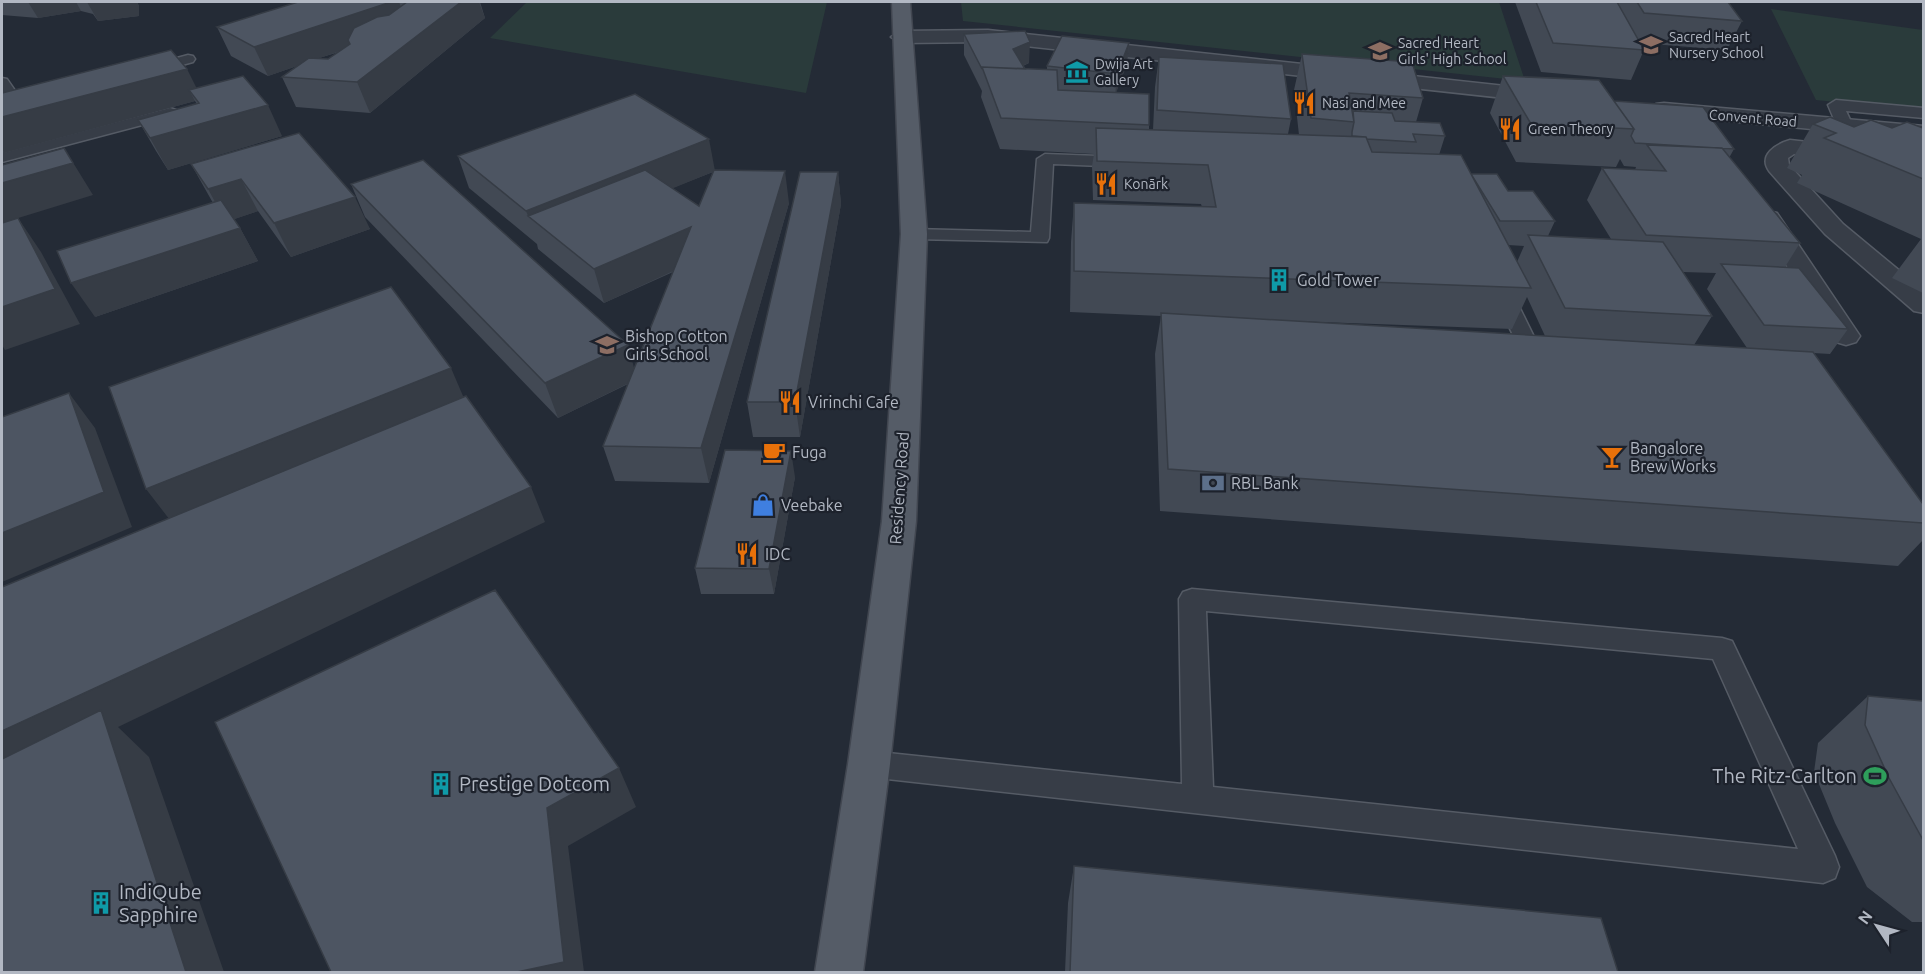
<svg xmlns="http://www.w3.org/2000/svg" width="1925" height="974" font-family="Ubuntu,sans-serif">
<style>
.green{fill:#2a3b3b}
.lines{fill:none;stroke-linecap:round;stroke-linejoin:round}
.service-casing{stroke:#555b65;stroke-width:3}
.minor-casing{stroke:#555b65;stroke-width:3}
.tertiary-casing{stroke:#555b65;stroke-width:3}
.primary-casing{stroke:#414650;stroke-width:3}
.service{fill:#373d47;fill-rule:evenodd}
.minor{fill:#373d47;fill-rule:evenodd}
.tertiary{fill:#373d47;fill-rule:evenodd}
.primary{fill:#555c67;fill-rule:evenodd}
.wall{fill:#424954;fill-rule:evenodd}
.shaded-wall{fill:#363c45}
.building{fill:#4d5562;stroke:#363c45;stroke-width:1.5}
.labels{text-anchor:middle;stroke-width:4.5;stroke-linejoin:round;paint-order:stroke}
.far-poi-label{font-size:14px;fill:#b2b8c3;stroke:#1d222c;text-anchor:start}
.far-street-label{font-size:14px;fill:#b2b8c3;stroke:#1d222c}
.poi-label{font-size:16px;fill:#b2b8c3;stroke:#1d222c;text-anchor:start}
.street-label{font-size:16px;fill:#b2b8c3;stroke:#1d222c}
.near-poi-label{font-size:20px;fill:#b2b8c3;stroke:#1d222c;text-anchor:start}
</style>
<rect width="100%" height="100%" fill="#242b36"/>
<path class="green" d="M527 2H827L806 93 490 38Z
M961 2H1499L1525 81 963 21Z
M1771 9 1923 30V111L1816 100Z"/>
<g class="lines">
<g class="service-casing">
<path id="service" d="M188 55 193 56 195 59 193 62 149 74 142 70 144 67Z
M2 78 7 79 25 105 22 108H12C4 97 1 90 2 78Z
M1836 100 1924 108V118L1846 111 1853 126 1845 131 1837 126 1828 105Z
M170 108 176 110 178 113 176 116 2 162V152Z
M1045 154 1126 157 1134 162 1126 167 1053 164 1049 238 1047 242 914 239 905 234 914 229 1031 232 1037 159Z
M1502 286 1512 292 1536 341 1533 345H1519L1516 341 1492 292Z
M1192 589 1722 638 1732 641 1835 856 1839 867 1835 878 1823 883 869 777 858 774 854 764 858 754 869 751 1182 784 1179 599 1183 592ZM1206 611 1713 659 1798 849 1213 787Z"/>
</g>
<g class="minor-casing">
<path id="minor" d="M1790 140 1924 155V169L1794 154 1788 158 1789 165 1843 224 1924 291V313L1914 311 1825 234 1769 171C1758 155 1776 144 1790 140Z
M1768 211 1777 213 1860 336 1856 342 1846 345 1836 342 1832 336 1756 218 1759 213Z"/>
</g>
<g class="tertiary-casing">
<path id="tertiary" d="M988 30 1541 90 1548 92 1551 96 1548 100 1541 102 988 42 901 43 891 37 901 31Z
M1664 103 1924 126V140L1656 114 1653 109 1656 104Z"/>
</g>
<g class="primary-casing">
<path id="primary" d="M892 2H910L927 234 916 521 890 764 863 972H815L848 764 882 521 901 234Z"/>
</g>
<use href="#service" class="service"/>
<use href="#minor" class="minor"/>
<use href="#tertiary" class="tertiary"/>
<use href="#primary" class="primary"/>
</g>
<path class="wall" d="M2 2H137L139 6V16L98 21 93 14 81 11 38 18 2 15Z
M298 2H480L485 18 370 113 296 107 282 77 297 66 268 76 231 56 217 27ZM339 52 328 59 319 58Z
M483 2H498L497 3Z
M1515 2H1728L1742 21 1727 50 1640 43 1644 50 1631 80 1541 72Z
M964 34 1029 63 1023 66 1025 69 1047 70V66L1129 43 1127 64 1116 92 1149 125V130H1153L1155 87 1159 57 1291 119 1288 134 1299 135 1294 90 1302 54 1423 98 1416 122 1445 136 1439 155 1471 174 1508 191 1555 221 1548 236 1611 239 1587 200 1602 168 1635 170 1636 167 1624 166 1620 159 1616 167 1516 162 1490 113 1503 76 1614 101 1734 149 1729 158 1800 243 1785 267 1848 329 1830 354 1813 353 1923 504V540L1898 566 1160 511 1155 354 1161 316 1070 312 1071 242 1074 203 1202 207 1201 204 1093 200 1092 166 1094 154 1000 149 981 97 982 91 964 55ZM1508 245 1524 246 1517 262ZM1683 272 1716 273 1707 289 1747 348 1694 345 1712 316ZM1527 297 1545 336 1293 321 1512 329Z
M197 88 282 136 168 170 156 151 138 120 197 104 195 101 4 153 2 149V93Z
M1813 124 1854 127 1923 128V293L1892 278 1921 239 1797 183 1802 175 1787 168Z
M299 133 370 229 291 257 258 211 234 219 240 228 258 261 95 317 213 203 191 164Z
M458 156 714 170 789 203 709 483 615 481 603 446 628 384 558 418 365 217 351 184 634 368 673 272 604 303 538 249 537 244 469 188ZM713 172 699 206 672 188Z
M838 172 841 204 800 437H753L747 402Z
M795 477 774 594H701L695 568Z
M1868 696 1923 701V922H1912L1867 887 1835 823 1814 772 1818 743Z
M1074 866 1618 972H1065L1068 903Z"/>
<path class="shaded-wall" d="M28 2H76L81 11 38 18Z
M87 2H137L139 6V16L98 21Z
M391 2H399L409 27 268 76 254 47Z
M461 2H479L485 18 370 113 357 82Z
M1030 42 1029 63 1012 70 1013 49Z
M1129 43 1127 64 1115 96 1117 74Z
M187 69 202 99 189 90 195 101 4 153 2 149V117Z
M268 105 282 136 168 170 150 138Z
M709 139 715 171 554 237 528 216 526 211Z
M64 148 93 195 2 223V183Z
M785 171 789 203 709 483 701 448Z
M838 172 841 204 800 437 795 402Z
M241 179 258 211 226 222 208 189Z
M355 197 370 229 291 257 274 223Z
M18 218 41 252 80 324 5 350 2 345V307Z
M691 227 697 260 604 303 594 269Z
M240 228 258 261 95 317 71 283Z
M628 345 637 379 558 418 545 383Z
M451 368 466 403 173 524 146 489Z
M69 393 95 428 132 527 2 582V533Z
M791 451 795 477 774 594 769 569Z
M531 487 545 522 118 727 149 757 224 972H186L2 783V731Z
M619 768 636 807 568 846 584 972H517L547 808Z"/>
<path class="building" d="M298 2H391L254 47 217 27Z
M407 2H461L357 82 282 77 309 58 328 59 350 44 348 40 354 28 377 17 389 15Z
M1536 2H1617L1644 50 1553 43Z
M1637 2H1728L1742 21 1644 13Z
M1025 31 1030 42 1013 49 1025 69 982 67V69L964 34Z
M1062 36 1129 43 1117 74 1047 66Z
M171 50 187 69 2 117V93Z
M1302 54 1412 62 1423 98 1349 93 1354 122 1311 118Z
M1159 57 1283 64 1291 119 1157 110Z
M982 67 1057 70 1058 90 1149 94V125L1001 118Z
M243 76 268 105 150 138 138 120 199 103 189 90Z
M1503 76 1599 80 1634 129 1531 124Z
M635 94 709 139 526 211 458 156Z
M1614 101 1703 107 1734 149 1635 143 1631 136 1634 129Z
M1353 111 1392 113 1395 121 1440 123 1445 136 1413 134 1416 142 1367 139 1366 137 1352 136V132L1354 122Z
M1830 117 1854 127 1871 120 1892 128 1907 122 1923 128V179L1824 138 1836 133 1813 124Z
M1096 128 1366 137 1372 152 1461 155 1531 288 1074 271V203L1216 207 1208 165 1097 161Z
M299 133 355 197 274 223 241 179 208 189 191 164Z
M1647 145 1722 148 1800 243 1646 235 1602 168 1666 171Z
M64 148 73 163 2 183V165Z
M423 160 628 345 545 383 351 184Z
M645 170 699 206 714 170 785 171 701 448 603 446 691 227 594 269 528 216Z
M800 172H838L795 402H747Z
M1471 174H1497L1508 191H1533L1555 221H1500Z
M221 200 240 228 71 283 57 251Z
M18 218 55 289 2 307V223Z
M1528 235 1663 242 1712 316 1565 308Z
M1721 264 1799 268 1848 329 1764 325Z
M391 287 451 368 146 489 109 387Z
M1161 313 1813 352 1923 504V523L1168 469Z
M69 393 104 492 2 533V417Z
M466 396 531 487 2 731V587Z
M725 450 791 451 769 569 695 568Z
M495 590 619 768 547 808 564 962 517 972H331L215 722Z
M1868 696 1923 701V840L1889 778 1865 725Z
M101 710 186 972H2V759Z
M1074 866 1601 918 1618 972H1070Z"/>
<defs>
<g id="school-bare" transform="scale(1.8)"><path d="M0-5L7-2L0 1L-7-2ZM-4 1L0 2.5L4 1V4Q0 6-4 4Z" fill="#8d6e63" stroke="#1d222c" stroke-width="2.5" paint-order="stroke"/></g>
<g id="museum-bare" transform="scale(1.8)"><path d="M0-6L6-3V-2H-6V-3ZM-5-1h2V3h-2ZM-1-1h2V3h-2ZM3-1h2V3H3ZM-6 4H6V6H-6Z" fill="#0f9aa8" stroke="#1d222c" stroke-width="2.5" paint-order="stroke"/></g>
<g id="restaurant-bare" transform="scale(1.8)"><path d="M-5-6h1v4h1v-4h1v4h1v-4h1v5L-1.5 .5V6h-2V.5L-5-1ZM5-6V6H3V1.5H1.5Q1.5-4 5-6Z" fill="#e8710a" stroke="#1d222c" stroke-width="2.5" paint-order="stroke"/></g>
<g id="building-bare" transform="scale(1.8)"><path d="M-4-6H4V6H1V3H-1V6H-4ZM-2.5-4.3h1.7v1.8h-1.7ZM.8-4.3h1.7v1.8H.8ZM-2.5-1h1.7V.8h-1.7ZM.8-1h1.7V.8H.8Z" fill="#0f9aa8" stroke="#1d222c" stroke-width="2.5" paint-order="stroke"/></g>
<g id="cafe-bare" transform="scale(1.8)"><path d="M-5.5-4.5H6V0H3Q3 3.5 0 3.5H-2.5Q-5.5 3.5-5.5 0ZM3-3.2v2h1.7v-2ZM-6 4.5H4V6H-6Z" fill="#e8710a" stroke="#1d222c" stroke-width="2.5" paint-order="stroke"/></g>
<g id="bar-bare" transform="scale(1.8)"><path d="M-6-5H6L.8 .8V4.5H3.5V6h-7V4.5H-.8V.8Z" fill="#e8710a" stroke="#1d222c" stroke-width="2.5" paint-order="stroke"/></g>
<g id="bank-bare" transform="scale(1.8)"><path d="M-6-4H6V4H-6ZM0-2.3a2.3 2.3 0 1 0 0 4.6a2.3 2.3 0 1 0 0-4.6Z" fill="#5c6f8a" stroke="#1d222c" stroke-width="2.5" paint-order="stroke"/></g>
<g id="shop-bare" transform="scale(1.8)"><path d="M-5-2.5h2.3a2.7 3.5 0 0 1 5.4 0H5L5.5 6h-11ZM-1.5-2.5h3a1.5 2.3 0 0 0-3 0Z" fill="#3f7fe0" stroke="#1d222c" stroke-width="2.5" paint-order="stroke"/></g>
<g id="stadium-bare" transform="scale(1.8)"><path d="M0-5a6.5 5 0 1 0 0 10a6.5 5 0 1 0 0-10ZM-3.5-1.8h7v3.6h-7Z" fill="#2e9e5b" stroke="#1d222c" stroke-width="2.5" paint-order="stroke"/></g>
</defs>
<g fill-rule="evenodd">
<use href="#school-bare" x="1651" y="45"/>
<use href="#school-bare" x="1380" y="51"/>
<use href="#museum-bare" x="1077" y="72"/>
<use href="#restaurant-bare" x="1304" y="103"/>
<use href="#restaurant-bare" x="1510" y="129"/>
<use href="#restaurant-bare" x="1106" y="184"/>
<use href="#building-bare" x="1279" y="280"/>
<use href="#school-bare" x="607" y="345"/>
<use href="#restaurant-bare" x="790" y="402"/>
<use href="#cafe-bare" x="774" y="452"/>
<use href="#bar-bare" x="1612" y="457"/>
<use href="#bank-bare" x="1213" y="483"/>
<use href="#shop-bare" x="763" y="505"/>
<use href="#restaurant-bare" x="747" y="554"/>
<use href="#stadium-bare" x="1875" y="776"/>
<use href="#building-bare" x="441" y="784"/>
<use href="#building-bare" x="101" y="903"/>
</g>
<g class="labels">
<g class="far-poi-label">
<text x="1669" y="42">Sacred Heart<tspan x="1669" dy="16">Nursery School</tspan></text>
<text x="1398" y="48">Sacred Heart<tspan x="1398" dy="16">Girls' High School</tspan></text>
<text x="1095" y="69">Dwija Art<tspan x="1095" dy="16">Gallery</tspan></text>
<text x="1322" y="108">Nasi and Mee</text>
<text x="1528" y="134">Green Theory</text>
<text x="1124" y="189">Konārk</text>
</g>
<g class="far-street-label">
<text transform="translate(1753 118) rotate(5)" y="5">Convent Road</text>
</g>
<g class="poi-label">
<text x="1297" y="286">Gold Tower</text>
<text x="625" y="342">Bishop Cotton<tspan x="625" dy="18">Girls School</tspan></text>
<text x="808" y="408">Virinchi Cafe</text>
<text x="1630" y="454">Bangalore<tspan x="1630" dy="18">Brew Works</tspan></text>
<text x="792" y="458">Fuga</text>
<text x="1231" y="489">RBL Bank</text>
<text x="781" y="511">Veebake</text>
<text x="765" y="560">IDC</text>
</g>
<g class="street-label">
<text transform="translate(899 488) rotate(-86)" y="6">Residency Road</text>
</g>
<g class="near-poi-label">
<text x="1857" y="783" text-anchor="end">The Ritz-Carlton</text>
<text x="459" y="791">Prestige Dotcom</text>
<text x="119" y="899">IndiQube<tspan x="119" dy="23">Sapphire</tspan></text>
</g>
</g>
<rect width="1925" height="974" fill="none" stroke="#b2b8c3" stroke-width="6"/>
<g transform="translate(1877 926) rotate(306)" stroke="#1d222c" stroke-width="4.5" paint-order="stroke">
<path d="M0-4.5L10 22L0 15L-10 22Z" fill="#b2b8c3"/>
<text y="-9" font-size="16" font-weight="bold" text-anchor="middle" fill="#b2b8c3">N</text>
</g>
</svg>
